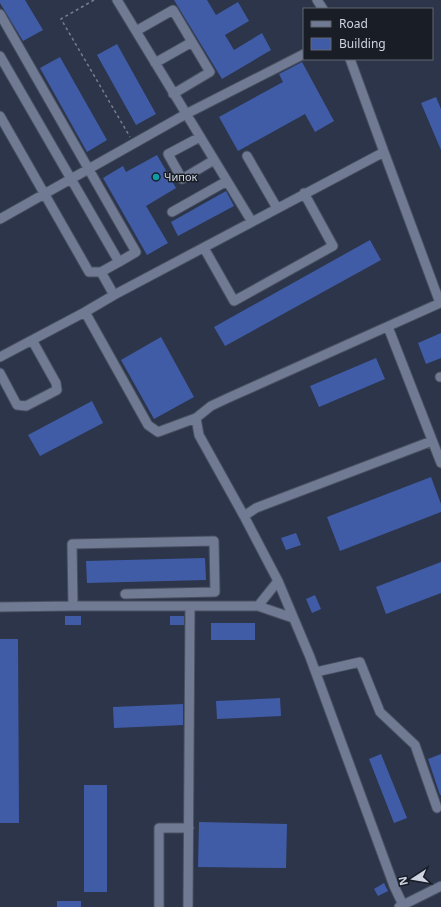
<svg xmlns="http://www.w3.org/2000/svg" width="441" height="907" font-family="'Noto Sans',sans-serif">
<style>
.building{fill:#415ca7}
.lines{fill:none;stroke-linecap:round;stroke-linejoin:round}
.minor-casing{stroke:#485061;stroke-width:11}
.path{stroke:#767d8f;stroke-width:1.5;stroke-dasharray:3 3;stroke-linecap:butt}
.minor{stroke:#707a93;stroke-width:9}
.culture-dot{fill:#0f9aa8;stroke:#181d26;stroke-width:1.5}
.labels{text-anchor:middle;stroke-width:3;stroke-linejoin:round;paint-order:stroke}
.poi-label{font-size:11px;fill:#ced4e1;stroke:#181d26;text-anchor:start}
</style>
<rect width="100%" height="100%" fill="#2c354a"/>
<path class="building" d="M0 0H25L43 30 23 41 0 3Z
M174 0H207L216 15 238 2 249 21 225 35 234 50 262 33 271 50 222 79Z
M117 44 156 114 136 125 97 55Z
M60 57 107 140 87 152 40 68Z
M302 62 334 121 315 132 305 114 238 151 219 117 283 82 279 74Z
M436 97 441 109V150L421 103Z
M157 155 176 188 146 206 168 243 147 255 103 178 123 166 126 172Z
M226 191 234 206 178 236 171 222Z
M370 240 381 260 225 346 214 327Z
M441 333V358L426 364 418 343Z
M161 337 194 397 154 419 121 360Z
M376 358 385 379 319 407 310 386Z
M92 401 103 423 40 456 28 435Z
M431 477 441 504V512L340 551 327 517Z
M296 533 301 545 286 550 281 538Z
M205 558 206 580 87 583 86 561Z
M441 562V593L386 614 376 587Z
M315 595 321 609 312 613 306 599Z
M65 616H81V625H65Z
M170 616H184V625H170Z
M211 623H255V640H211Z
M0 639H18L19 823H0Z
M280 698 281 716 217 719 216 701Z
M183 704V725L114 728 113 707Z
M381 754 407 818 394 823 369 759Z
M441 754V795H440L428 759Z
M84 785H107V892H84Z
M199 822 287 824 286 868 198 867Z
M384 883 388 891 378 896 374 889Z
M57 901H81V907H57Z"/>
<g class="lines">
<g class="minor-casing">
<path id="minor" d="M117 0 252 222
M317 0 323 9
M0 14 136 252 119 262
M136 31 173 10 210 72 173 94
M0 56 119 262 101 272H89L0 116
M155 63 192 42
M200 137 168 154 182 179 214 160
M384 152 440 303 228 398 211 406 196 418 199 435 244 516 278 581 310 657 394 886 403 905
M247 156 277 208
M172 212 227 181
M0 219 186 114 304 54
M204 248 234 301 333 246 304 193
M101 272 114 295 384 152 350 59
M85 312 148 425 158 432 196 418
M388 327 441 463
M0 357 85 312 114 295
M0 373 17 405 26 406 57 390 56 383 32 340
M440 377H441
M244 516 256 508 432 441
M73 606 72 544 214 541 215 592 125 594
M258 606 293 618
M0 607 73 606H258L278 581
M316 672 360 662 380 712 415 745 437 808
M159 907V828H189
M188 907 190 606
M399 907 441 886"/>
</g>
<path class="path" d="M94 0 61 19 130 137"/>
<use href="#minor" class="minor"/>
</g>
<circle class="culture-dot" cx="156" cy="177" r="4"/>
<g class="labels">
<g class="poi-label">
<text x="164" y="181">Чипок</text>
</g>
</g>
<rect x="303" y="8" width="130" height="52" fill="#181d26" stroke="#616671"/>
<rect x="311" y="21" width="20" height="6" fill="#707a93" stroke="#616671"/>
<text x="339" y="28" font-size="12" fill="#ced4e1">Road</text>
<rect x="311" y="38" width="20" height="12" fill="#415ca7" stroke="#616671"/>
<text x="339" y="48" font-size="12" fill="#ced4e1">Building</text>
<g transform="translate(413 879) rotate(258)" stroke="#181d26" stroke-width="3" paint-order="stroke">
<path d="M0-3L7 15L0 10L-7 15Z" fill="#ced4e1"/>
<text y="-6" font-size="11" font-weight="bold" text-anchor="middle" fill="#ced4e1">N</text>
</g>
</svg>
